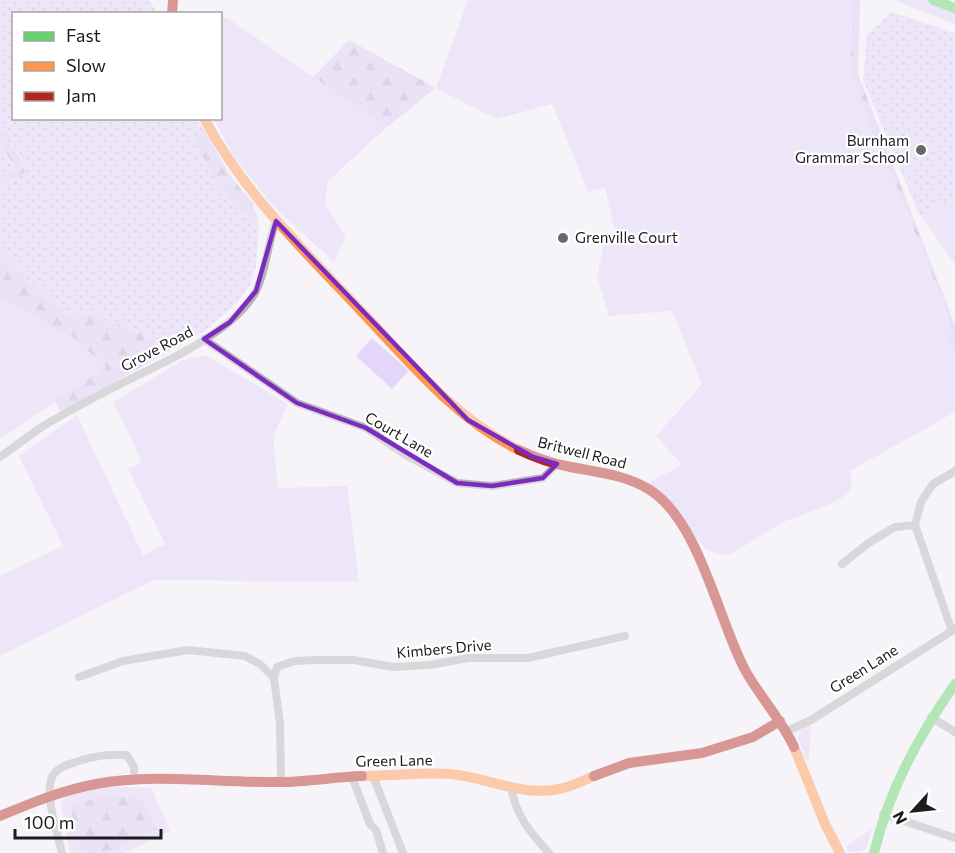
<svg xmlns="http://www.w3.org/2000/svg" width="955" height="853" font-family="Commissioner,sans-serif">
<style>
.grass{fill:#e3d6fa}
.forest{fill:url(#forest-firs)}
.park{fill:url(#park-dots)}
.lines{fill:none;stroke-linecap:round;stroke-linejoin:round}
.street{stroke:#b5b4b7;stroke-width:8}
.fast{stroke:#63d668;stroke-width:10}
.slow{stroke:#ff974d;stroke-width:10}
.jam{stroke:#b3261e;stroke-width:10}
.marked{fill:none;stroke:#7b2cbf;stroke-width:4.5;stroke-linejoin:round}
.poi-dot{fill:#68676a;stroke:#fff;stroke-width:2}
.labels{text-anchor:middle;stroke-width:4.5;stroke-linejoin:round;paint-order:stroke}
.poi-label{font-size:15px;fill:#1c1b1d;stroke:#fff;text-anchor:end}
.street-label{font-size:15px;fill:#1c1b1d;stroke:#fff}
</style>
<defs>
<pattern id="forest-firs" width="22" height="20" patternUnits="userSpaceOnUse" patternTransform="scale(1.5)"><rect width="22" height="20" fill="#dcccf7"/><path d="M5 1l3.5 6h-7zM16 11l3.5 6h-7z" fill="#bcafd3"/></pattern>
<pattern id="park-dots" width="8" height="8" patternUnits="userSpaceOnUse" patternTransform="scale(1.5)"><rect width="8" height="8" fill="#e3d6fa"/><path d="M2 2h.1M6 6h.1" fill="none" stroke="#c2b7d6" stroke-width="1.8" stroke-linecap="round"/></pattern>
</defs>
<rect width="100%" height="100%" fill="#f6f4f8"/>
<path class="grass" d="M468 0H853L850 72 865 109 874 141 893 178 952 327 947 341 955 350V412L850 471C852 479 854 486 847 493 832 508 799 514 780 524 763 533 749 544 732 553L724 555 707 550 645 484 682 465 656 436 702 384 672 311 609 316 597 277 604 242 617 240 605 188 588 192 552 104 496 119 436 88Z
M894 0H927L955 10V24Z
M226 17 387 127 328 181 325 204 346 237 334 262 272 205 232 154 214 119 220 118 221 20Z
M955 195V264L922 218Z
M0 299 77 340 106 368 0 439Z
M372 338 409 371 392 389 356 356Z
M206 355 288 404 273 437 278 488 347 486 359 582 154 580 0 656V576L63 546 19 456 77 415 143 555 165 544 128 469 142 462 113 402 183 360Z
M811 722 809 760 806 761 798 738 802 726Z
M151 787 170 831 124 853H70L61 802C85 782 122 789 151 787Z
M872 828 866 849 859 852H849L846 847Z"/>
<path class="forest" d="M853 0H860L858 74 955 325V350L947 341 952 326 893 178 874 141 865 109 850 72Z
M349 40 436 88 387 127 313 77Z
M204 129 230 176 252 202 259 224C225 203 212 174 194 141Z
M0 132 22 160 25 173 0 185V177L15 169 0 143Z
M0 249 28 281 71 316 95 313 160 343 205 331 61 412 54 401 106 368 77 340 0 299Z
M106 794 143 799 157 829 110 853H81L70 807Z"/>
<path class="park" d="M0 0H149L157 13 14 14V118L197 119 204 129 194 141C212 174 226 203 259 224L256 267 250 285 236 304 205 331 160 343 95 313 71 316 28 281 0 249V185L25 173 22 160 0 132Z
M892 12 955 33V195L922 218 918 212 863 80 867 34Z
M0 143 16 169 0 177Z"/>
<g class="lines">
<path class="street" d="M204 339 297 403 366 428 404 454 457 483 492 486 543 478 557 464
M0 457C15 447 29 435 45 425 63 414 82 404 101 394 146 369 231 338 256 291 267 269 267 244 276 221
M842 564 870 542 895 527 915 525
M952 631 915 525 921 502 933 484 955 471
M79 677 123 661 188 650 245 656 260 664 274 678
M931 717 955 732
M787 731 811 720 955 629
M373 776 403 853
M352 777 370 824 376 830 383 853
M281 782 280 724 274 678 277 667 294 661 316 660H354L393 667 429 665 468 658H528L625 636
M511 788C517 817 529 831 549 853
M883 814 955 838
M62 853C58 835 43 792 53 775 58 768 68 764 76 762 92 756 110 754 127 755L134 767V780"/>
<path class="fast" d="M933 0 955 8
M874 853C889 790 918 737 955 684"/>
<path class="slow" d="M204 118C243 193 305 251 362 312 410 362 455 419 519 450
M794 747 825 824 840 853
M362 776C391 776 421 772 450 774 487 777 521 797 559 789 571 787 583 781 594 776"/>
<path class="jam" d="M172 14 173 0
M519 450C534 457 550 463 566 466 594 472 625 474 650 490 699 521 718 619 745 670 760 697 781 719 794 747
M594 776 629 763 702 753 753 737 780 721
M0 816C31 803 63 790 96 784 156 773 219 783 279 782 307 782 334 777 362 776"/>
</g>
<path d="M0 0H955V853H0ZM276 221 468 420 533 457 557 464 543 478 492 486 457 483 366 428 297 403 204 339 230 322 256 291Z" fill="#f6f4f8" fill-opacity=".55" fill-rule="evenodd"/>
<path class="marked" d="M276 221 468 420 533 457 557 464 543 478 492 486 457 483 366 428 297 403 204 339 230 322 256 291Z"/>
<g class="poi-dot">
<circle cx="921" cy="150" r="6"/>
<circle cx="563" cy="238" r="6"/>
</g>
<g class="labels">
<g class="poi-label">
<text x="909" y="146">Burnham<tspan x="909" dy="17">Grammar School</tspan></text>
<text x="575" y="243" text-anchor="start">Grenville Court</text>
</g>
<g class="street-label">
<text transform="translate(157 349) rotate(-28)" y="5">Grove Road</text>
<text transform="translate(399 435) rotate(30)" y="5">Court Lane</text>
<text transform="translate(582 453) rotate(14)" y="5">Britwell Road</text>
<text transform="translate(444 649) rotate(-5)" y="5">Kimbers Drive</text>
<text transform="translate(864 669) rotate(-32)" y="5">Green Lane</text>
<text transform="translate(394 761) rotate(-1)" y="5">Green Lane</text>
</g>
</g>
<rect x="12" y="12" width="210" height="108" fill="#ffffff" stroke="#a4a4a5" stroke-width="1.5"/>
<rect x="24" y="32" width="30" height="9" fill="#63d668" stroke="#a4a4a5" stroke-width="1.5"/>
<text x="66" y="42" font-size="18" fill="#1c1b1d">Fast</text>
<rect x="24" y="62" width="30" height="9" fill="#ff974d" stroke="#a4a4a5" stroke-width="1.5"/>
<text x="66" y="72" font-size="18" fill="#1c1b1d">Slow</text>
<rect x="24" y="92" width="30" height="9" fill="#b3261e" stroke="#a4a4a5" stroke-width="1.5"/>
<text x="66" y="102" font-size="18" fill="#1c1b1d">Jam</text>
<g transform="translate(913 811) rotate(243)" stroke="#ffffff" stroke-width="4.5" paint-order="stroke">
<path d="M0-4.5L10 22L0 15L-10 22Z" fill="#1c1b1d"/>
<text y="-9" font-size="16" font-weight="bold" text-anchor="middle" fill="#1c1b1d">N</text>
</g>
<path d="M15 829v9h146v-9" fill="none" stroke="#1c1b1d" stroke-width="3"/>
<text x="24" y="829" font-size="18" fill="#1c1b1d" stroke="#ffffff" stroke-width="4.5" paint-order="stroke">100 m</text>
</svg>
